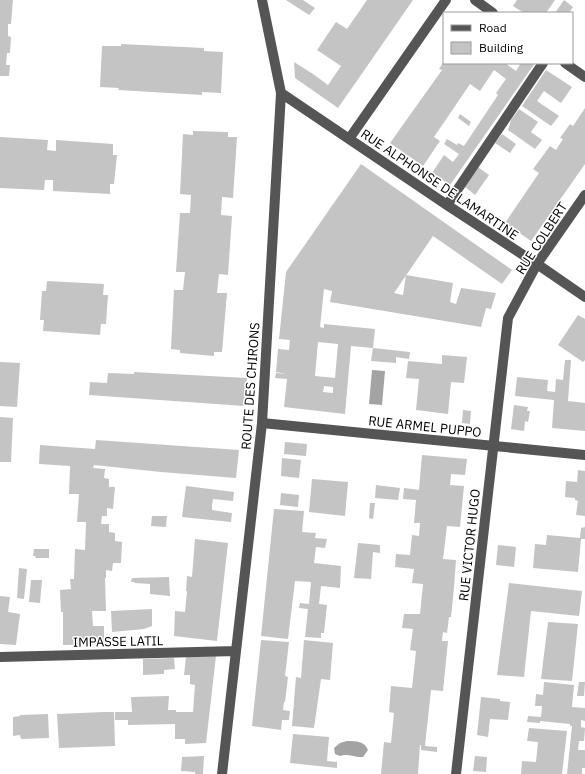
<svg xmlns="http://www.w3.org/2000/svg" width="585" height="774" font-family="'IBM Plex Sans',sans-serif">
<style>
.water{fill:#a3a3a3}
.building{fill:#c4c4c4;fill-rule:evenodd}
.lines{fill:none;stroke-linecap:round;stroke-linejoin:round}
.minor{stroke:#555;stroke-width:10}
.labels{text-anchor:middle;stroke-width:3;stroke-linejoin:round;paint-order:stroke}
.street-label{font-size:13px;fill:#000;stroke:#fff}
</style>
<rect width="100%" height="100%" fill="#fff"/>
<path class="water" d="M372 370 385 371 382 405 369 404Z
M347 741C357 741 364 741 368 750L363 757C355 758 348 753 340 756L335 754 334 748 340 743Z"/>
<path class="building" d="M0 0H13L11 24H8V36L11 37 10 53H7L6 65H10L9 76H0Z
M286 0H303L315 8 309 15Z
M367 0H413L338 108 295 78 294 62 313 74 328 85 341 66 317 50 336 22 347 29Z
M517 0H555L546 13H524L513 6Z
M564 0 573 7 569 13H555Z
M121 44 204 48V51L223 52 221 93 202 92V95L118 90 119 88 100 87 102 46H121Z
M443 63H505L516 71 521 63H535L450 185 432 173 444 155 453 162 459 154 444 144 447 139 457 145 458 143 464 146 498 95 496 93 506 79 494 70 480 91 470 84 434 137 440 141 423 166 390 143 442 70 439 69Z
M546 70 572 87 561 103 544 91 537 101 559 116 551 126 522 106Z
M585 108V164L531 241 505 223 539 173 533 169 550 146 556 150 563 139 560 138 570 124 573 126Z
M519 109 538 122 531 132 542 140 535 149 508 130 511 120Z
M460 114 471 122 469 126 458 118Z
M193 131 228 132V137H237L233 198 222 197 221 215 232 216 228 275 219 274 217 293H227L222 352H214V356L180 353V350L171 349 174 290H183L185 272H176L180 213H190L191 195 180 194 183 134 193 135Z
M502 134 516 144 510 153 495 143Z
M0 137 48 140 47 150 56 151V140L113 144V155H117L114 184H110V194L53 191V180H45L44 190 0 188Z
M361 164 512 270 502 284 433 236 394 293 403 295 406 275 453 283 450 302 456 304 461 288 496 293 491 309 486 308 481 327 330 302 332 291 324 289 320 327 324 328V324L375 329 373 348 410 352 409 359 396 357V363L371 361 373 348 351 346 345 414 284 407 287 379 275 378 276 373 287 374 276 372 278 349 289 350 290 340 279 339 286 272ZM318 342 338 344 335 378 315 376ZM324 386 333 387V393L323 392Z
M478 167 489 175 475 195 465 187Z
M47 281 104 284 103 295H108L106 324H101L100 335 43 331 44 320H40L42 291H46Z
M578 315 585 319V360L583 362 558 345Z
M442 355 467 357 464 383 451 382 448 414 416 410 419 379 406 378 408 361 442 364Z
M565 360H571L568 401 585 403V431L552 428 554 400 515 396 517 377 548 380 547 391 555 392 556 379 563 380Z
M0 362 20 363 17 407 0 406Z
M134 372 247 378 244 406 89 395 90 382 107 383 108 373 134 374Z
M514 405 528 407 527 411H530L528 422 525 421 524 431 511 429Z
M463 410 471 411 470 424 462 423Z
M0 417 13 418 11 462H0Z
M96 440 239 450 236 478 161 472 94 465 93 468 105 469 104 478 109 479V487H115L113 509 107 508V516H102L101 524H109V532L115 533V541L122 542 121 563H113L112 571 106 570V578H105L106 611H92L93 626H104V644L63 645V612H61L60 590 71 589 70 579H74L75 549 85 550 86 522H77L79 494H69L70 466 39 464 40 445 95 449Z
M285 442 307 444 306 456 284 454Z
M422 455 467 459 465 475 451 474 450 485 464 486 460 527 447 526 443 559 456 560 454 587 451 617H449L447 633 443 632 442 641H448L443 691 431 690 425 746 437 747V752L421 750V745H420L418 774H381L384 742 391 743 394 713 389 712 391 686 412 688 416 651 410 650 413 629 402 628 404 614H420L423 584 412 583 414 569 395 567 396 554 410 555 412 535 419 536 420 523H414L416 500 403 499 404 488 419 490Z
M282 458 301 460 299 478 281 476Z
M578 470 585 471V516L576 515 578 501 575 500V498L565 497 566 481 577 482Z
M312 479 348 482 345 516 309 512Z
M376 485 400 488 398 500 375 498Z
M186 486 234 492 233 501 213 499 212 505V510L232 513 231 522 182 517Z
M281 493 299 495 298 507 280 505Z
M370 503H375L373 519 369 518Z
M274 509 304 511 302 532 316 533 315 538 327 539 325 548 316 547 314 563 341 566 340 588 321 586 319 604 327 605 324 633H321V638L305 637 308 609 299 608 300 603 309 604 311 582 295 581 288 639 261 636Z
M152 516H167L166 527 151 526Z
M585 527V539H581L578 572 533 568 535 544 546 545 547 535 580 538 581 528Z
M195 539 228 543 217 641 174 636 175 611 185 612 187 591H186L187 576 192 577Z
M358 543 380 545V553L373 552 371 579 354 578Z
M498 545 516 547 514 567 496 565Z
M34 549H49V558H36L35 556H33Z
M19 568 27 569 24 599 17 598Z
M169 577 170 596 150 594V584L134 583 135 582H131L132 578Z
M31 580H42L40 603 29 602Z
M509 583 582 591 579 616 531 611 524 677 497 675Z
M0 596 10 597 8 612 20 614 16 645 0 644Z
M152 609V626L144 629 112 632 111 611Z
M548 622 578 624 572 681 541 679Z
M261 640 289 642 285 676 288 677 285 702H284L283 710 290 711 289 720H282L281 730 252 726Z
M304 640 333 643 330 680 321 679 314 728 292 726 296 677 301 678Z
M216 656 206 743 185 744V739H175V724L128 725V720H115V712H132L131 697 169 696 168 710H176V712H193L195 685 190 684V675H184L186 657Z
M174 658 175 669 164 670V674L143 675V659Z
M544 682 574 685 572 707 585 708V721L581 720V727L585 728 584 741H579L578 750H585V768H582V774H567L572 726H570V724L540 721V723L527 722 528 716 541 717 542 706H535L536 694 543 695Z
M579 682H585L584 696H577Z
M481 697 500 699V701L510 702 508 720 490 719 488 737 477 735Z
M104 712H114L115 746 59 748 57 714Z
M48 714 49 738 21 739 20 735 13 736V717L20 716V715Z
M529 728 567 731 562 774H521L522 761 536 762 538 742 527 741Z
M293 734 329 737 327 761 337 762V768L290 763Z
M204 756 203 774H195V772L181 771 182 757Z
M475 756 487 757 486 772 473 771Z"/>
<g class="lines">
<path class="minor" d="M475 0 493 13
M565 63 585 77
M281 93 447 205 537 264 585 297
M349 139 446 0
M447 205 543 63
M262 423 585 455
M0 657 236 651
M222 774 262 423 281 93 262 0
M456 774 508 318 537 264 585 195"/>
</g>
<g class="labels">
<g class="street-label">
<text transform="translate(440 184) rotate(34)" y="5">RUE ALPHONSE DE LAMARTINE</text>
<text transform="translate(541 238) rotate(-57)" y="5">RUE COLBERT</text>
<text transform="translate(250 386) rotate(-86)" y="5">ROUTE DES CHIRONS</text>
<text transform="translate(425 426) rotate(6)" y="5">RUE ARMEL PUPPO</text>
<text transform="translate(469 545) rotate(-84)" y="5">RUE VICTOR HUGO</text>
<text transform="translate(118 641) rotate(-1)" y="5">IMPASSE LATIL</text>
</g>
</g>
<rect x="443" y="12" width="130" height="52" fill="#ffffff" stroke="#999999"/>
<rect x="451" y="25" width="20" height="6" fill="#555555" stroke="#999999"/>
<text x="479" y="32" font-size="12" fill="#000000">Road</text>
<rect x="451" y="42" width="20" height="12" fill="#c4c4c4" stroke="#999999"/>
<text x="479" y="52" font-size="12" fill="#000000">Building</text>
</svg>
